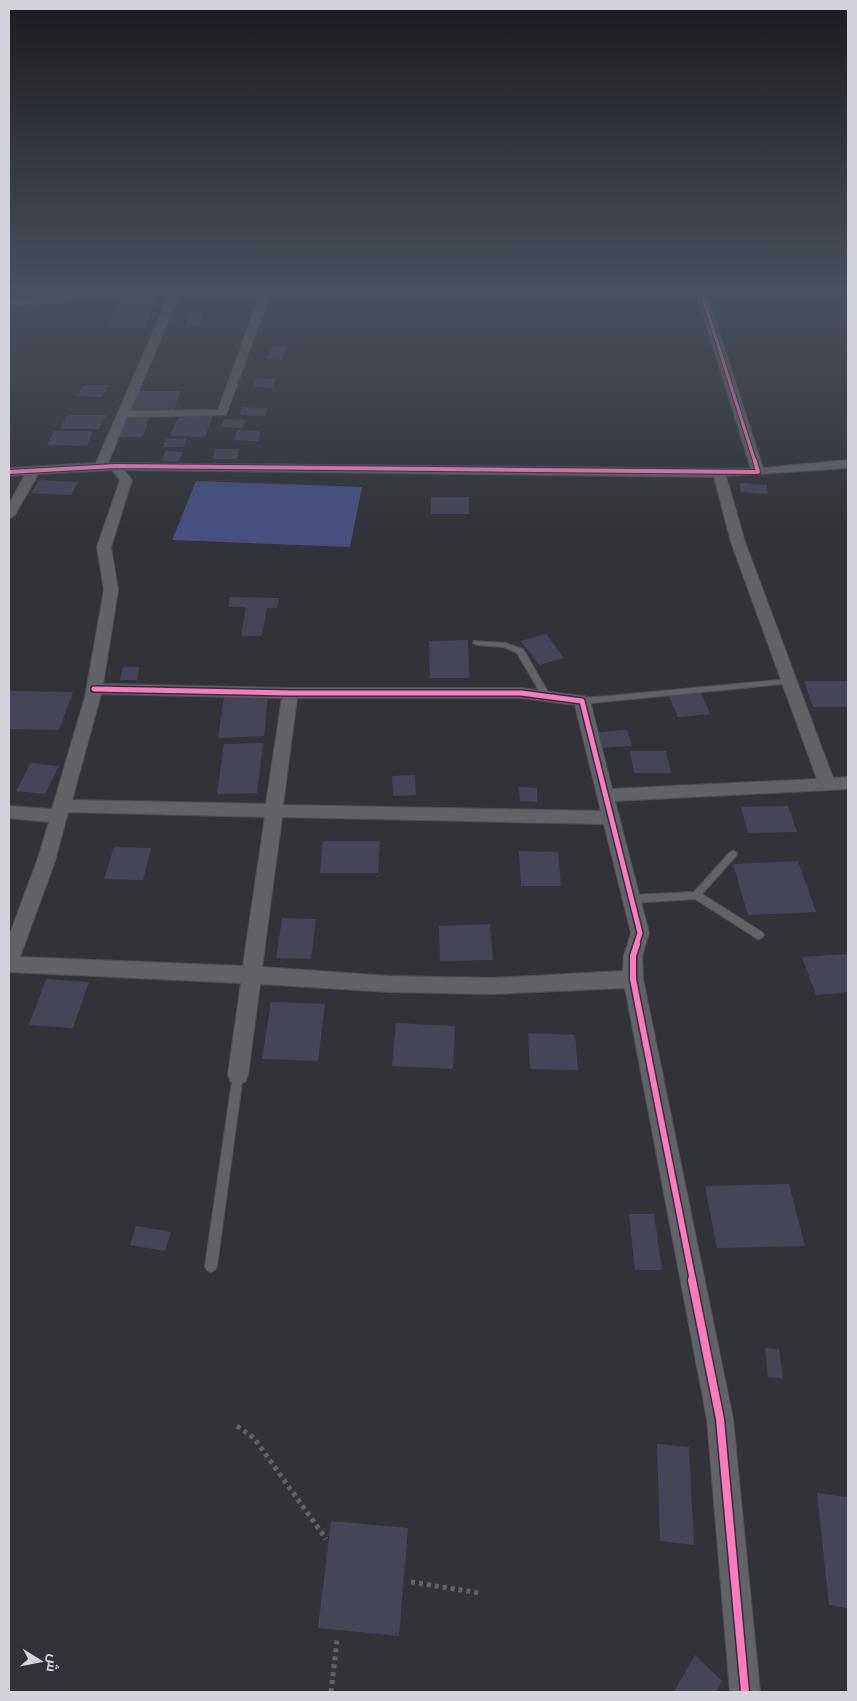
<svg xmlns="http://www.w3.org/2000/svg" width="857" height="1701" font-family="'Roboto Condensed',Cairo,sans-serif">
<style>
.green{fill:#455081}
.building{fill:#444657}
.lines{fill:none;stroke-linecap:round;stroke-linejoin:round}
.lane-casing{stroke:#4f5054;stroke-width:2}
.street-casing{stroke:#4f5054;stroke-width:2}
.path{stroke:#626368;stroke-width:5;stroke-dasharray:4 4;stroke-linecap:butt}
.lane{fill:#626367;fill-rule:evenodd}
.street{fill:#626367;fill-rule:evenodd}
.cycleway-far4-casing{stroke:#2f313b;stroke-width:5}
.cycleway-far3-casing{stroke:#2f313b;stroke-width:6}
.cycleway-far2-casing{stroke:#2f313b;stroke-width:8}
.cycleway-far1-casing{stroke:#2f313b;stroke-width:9}
.cycleway-casing{stroke:#2f313b;stroke-width:11}
.cycleway-far4{stroke:#fd7abc;stroke-width:3}
.cycleway-far3{stroke:#fd7abc;stroke-width:4}
.cycleway-far2{stroke:#fd7abc;stroke-width:5}
.cycleway-far1{stroke:#fd7abc;stroke-width:6}
.cycleway{stroke:#fd7abc;stroke-width:8}
</style>
<rect width="100%" height="100%" fill="#323338"/>
<path class="green" d="M196 481 362 487 350 547 172 540Z"/>
<path class="building" d="M148 291H160L154 306 118 307 122 296Z
M190 291H216L213 301H187Z
M607 291H617L618 298H608Z
M115 310H152L145 327H107Z
M189 313H204L199 325H185Z
M272 346 287 347 282 360 266 359Z
M256 378 276 379 273 388 253 387Z
M84 385H109L102 397 77 396Z
M137 391H181L174 411H129Z
M242 407 267 408 265 416 239 415Z
M67 415H106L99 429H60Z
M126 415H150L143 437H118Z
M179 415 213 416 205 437 170 436Z
M224 419 246 420 242 428 221 427Z
M237 430 261 431 258 441 234 440Z
M54 431H93L87 446 47 445Z
M167 438 187 439 183 447H163Z
M215 449H239L237 459H213Z
M166 451 183 452 178 462 160 461Z
M40 480 78 482 71 495 31 493Z
M740 483 767 485 768 494 741 492Z
M431 497H469V514H431Z
M230 597 279 598 277 608H267L262 636H241L246 607H228Z
M546 634 564 658 539 665 521 641Z
M468 640 469 678H430L429 641Z
M123 667H139L137 680H120Z
M804 681H848V707H813Z
M9 691 73 692 59 730 9 729Z
M701 693 710 714 678 717 669 696Z
M268 696 264 736 218 738 224 697Z
M627 730 632 746 602 748 598 732Z
M263 743 257 793 217 794 224 744Z
M630 751H666L671 773H634Z
M31 763 59 766 45 794 16 791Z
M415 775 416 795 393 796 392 776Z
M519 787 537 788V802L520 801Z
M788 806 797 832 748 833 741 807Z
M323 841H380L378 873H320Z
M114 847 151 848 143 880 104 879Z
M519 851 558 852 561 886H521Z
M798 861 816 912 748 915 733 864Z
M282 918 316 919 311 959 276 958Z
M490 924 493 960 440 961 439 926Z
M848 954V992L816 995 802 957Z
M46 979 89 982 73 1028 29 1025Z
M271 1002 325 1004 318 1061 262 1059Z
M396 1023 455 1026 453 1069 392 1066Z
M528 1033 575 1035 578 1070 530 1069Z
M789 1184 805 1246 717 1248 705 1186Z
M629 1214H654L662 1270H635Z
M136 1226 171 1232 165 1251 130 1245Z
M765 1348 779 1349 783 1378 768 1377Z
M657 1444 689 1447 694 1545 660 1541Z
M817 1493 848 1497V1608L829 1605Z
M331 1521 408 1528 399 1636 318 1628Z
M695 1655 722 1681 716 1692H674Z"/>
<g class="lines">
<g class="lane-casing">
<path id="lane" d="M474 641 505 643 523 649 551 697 550 699H544L517 653 504 647 477 645 473 643Z
M789 679H792L793 681 792 683 763 686 582 704 578 701 582 698 608 696Z
M733 851 736 852 737 854 736 856 702 894 762 932 764 935 762 938 759 939 756 938 695 899 633 903 630 902 628 899 630 896 633 895 694 892 730 852Z
M238 1070 242 1072 243 1075 217 1266 215 1270 211 1272 207 1270 205 1266 233 1075 234 1072Z"/>
</g>
<g class="street-casing">
<path id="street" d="M104 291H135L130 294 9 307V301Z
M171 291H181L130 411 218 410 261 291H271L226 415 127 417 108 463 751 469 696 291H706L763 468 848 460V468L726 476 745 542 833 778 848 777V789L615 801 649 933 642 956 643 979 733 1419 760 1692H730L707 1419 625 988 492 994 389 992 260 984 248 1075 245 1082 238 1084 231 1082 228 1075 241 983 9 972V936L37 861 49 822 9 818V806L52 809 85 697 104 590 97 547 120 480 112 470 38 474 15 515 9 519V504L25 475 9 476V468L96 463ZM124 470 714 477 731 542 817 779 612 789 590 701 587 697 582 696 521 688H290L103 684 118 590 111 547 132 480ZM101 694 282 698 266 804 72 800ZM297 698H521L575 705 601 811 283 805ZM68 812 265 817 243 966 20 957 55 861ZM282 817 604 824 631 933 624 956 623 971 492 978 389 976 262 967Z"/>
</g>
<path class="path" d="M237 1426 254 1438 326 1539
M411 1582 479 1593
M331 1692 337 1640"/>
<use href="#lane" class="lane"/>
<use href="#street" class="street"/>
<g class="cycleway-far4-casing">
<path id="cycleway-far4" d="M701 291 755 462"/>
</g>
<g class="cycleway-far3-casing">
<path id="cycleway-far3" d="M9 472 115 466 758 472 755 461"/>
</g>
<g class="cycleway-far2-casing">
<path id="cycleway-far2" d="M94 689 290 693H521L582 701 640 933 636 945"/>
</g>
<g class="cycleway-far1-casing">
<path id="cycleway-far1" d="M637 944 633 956V979L693 1281"/>
</g>
<g class="cycleway-casing">
<path id="cycleway" d="M692 1280 720 1419 745 1692"/>
</g>
<use href="#cycleway-far4" class="cycleway-far4"/>
<use href="#cycleway-far3" class="cycleway-far3"/>
<use href="#cycleway-far2" class="cycleway-far2"/>
<use href="#cycleway-far1" class="cycleway-far1"/>
<use href="#cycleway" class="cycleway"/>
</g>
<linearGradient id="sky" x2="0" y2="1"><stop stop-color="#1c1c1f"/><stop offset="0.55" stop-color="#49505e"/><stop offset="1" stop-color="#49505e" stop-opacity="0"/></linearGradient>
<rect width="857" height="529" fill="url(#sky)"/>
<rect width="857" height="1701" fill="none" stroke="#d3d4db" stroke-width="20"/>
<g transform="translate(40 1661) rotate(100)" stroke="#2f313b" stroke-width="4" paint-order="stroke">
<path d="M0-4L9 19L0 12L-9 19Z" fill="#d3d4db"/>
<text y="-8" font-size="14" font-weight="bold" text-anchor="middle" fill="#d3d4db">ش</text>
</g>
</svg>
